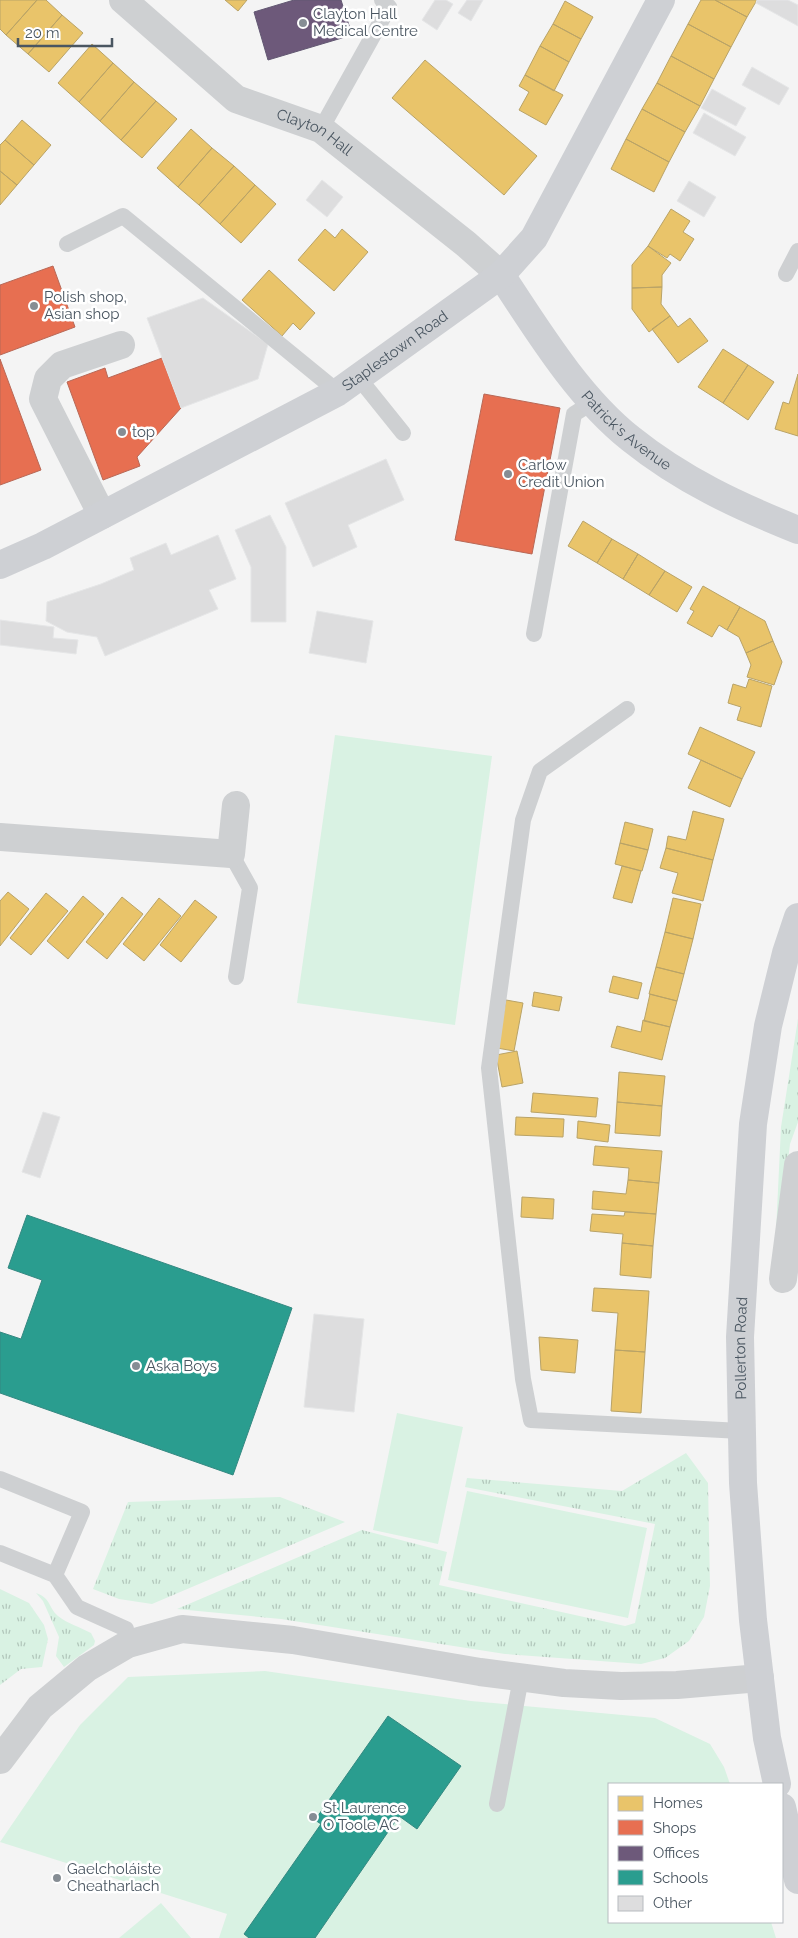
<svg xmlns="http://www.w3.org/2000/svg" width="798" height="1938" font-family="Raleway,sans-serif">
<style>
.grass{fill:url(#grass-tufts)}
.pitch{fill:#d9f2e3}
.homes{fill:#e9c46a;stroke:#b9a367}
.shops{fill:#e76f51;stroke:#b86856}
.offices{fill:#6d597a;stroke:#625872}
.schools{fill:#2a9d8f;stroke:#348881}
.building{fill:#ddddde;stroke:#e5e6e7}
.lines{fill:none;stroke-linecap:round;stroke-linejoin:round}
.lane{stroke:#ced0d2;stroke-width:16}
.street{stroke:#ced0d2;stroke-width:28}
.secondary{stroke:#ced0d4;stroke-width:28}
.poi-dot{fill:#868d94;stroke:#fff;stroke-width:2}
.labels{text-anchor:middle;stroke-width:5;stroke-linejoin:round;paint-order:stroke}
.poi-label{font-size:15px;fill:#4a5661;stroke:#fff;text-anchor:start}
.street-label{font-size:15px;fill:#4a5661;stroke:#fff}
</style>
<defs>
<pattern id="grass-tufts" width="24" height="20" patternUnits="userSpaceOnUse" patternTransform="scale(1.25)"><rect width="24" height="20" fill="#d9f2e3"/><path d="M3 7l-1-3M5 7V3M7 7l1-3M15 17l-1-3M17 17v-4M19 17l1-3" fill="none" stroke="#b2c7bb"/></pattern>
</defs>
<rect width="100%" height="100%" fill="#f4f4f4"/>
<path class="grass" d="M798 1019V1122L790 1144 774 1273 781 1127Z
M686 1453 708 1483 710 1586 704 1617 689 1641 665 1658 641 1664 505 1654 281 1619 177 1609 362 1530 447 1552 439 1585 625 1626 635 1623 655 1524 465 1487 467 1478 622 1491Z
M280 1497 345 1522 152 1604 119 1599 93 1589 128 1502Z
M0 1589 29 1603 44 1625 48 1639 42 1667 21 1669 0 1685Z
M36 1593C51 1598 48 1607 58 1616 68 1624 80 1627 91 1633L95 1641 94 1645 64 1667 56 1656 59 1637 43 1601Z"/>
<path class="pitch" d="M335 735 492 756 455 1025 297 1003Z
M397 1413 463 1427 438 1544 373 1530Z
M467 1491 647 1528 628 1618 448 1580Z
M265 1671 471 1701 655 1718 710 1744 724 1767 730 1784H609V1922H771L776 1938H219L227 1914 0 1842 80 1725 128 1677Z
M161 1903 191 1938H119Z"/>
<path class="homes" d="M0 0H37L6 35 0 29Z
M37 0H46L62 15 28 54 6 35Z
M225 0H247L238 11Z
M701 0H715L747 17 731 47 688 24Z
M715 0H757L747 17Z
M565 1 593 17 581 39 553 24Z
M62 15 83 33 49 72 28 54Z
M553 24 581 39 569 62 540 46Z
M688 24 731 47 714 79 671 56Z
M92 44 113 63 79 102 58 83Z
M540 46 569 62 554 91 525 75Z
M671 56 714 79 700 106 657 83Z
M425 60 537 156 504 195 392 98Z
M113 63 134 82 100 121 79 102Z
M525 75 563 95 546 125 519 110 529 92 519 86Z
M134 82 156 101 121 140 100 121Z
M657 83 700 106 685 132 642 109Z
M156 101 177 119 142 158 121 140Z
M642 109 685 132 669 162 626 139Z
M22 120 51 145 34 165 5 140Z
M191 129 212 148 178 187 157 168Z
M626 139 669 162 654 192 611 169Z
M5 140 34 165 17 185 0 171V145Z
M212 148 234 166 199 205 178 187Z
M234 166 255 185 220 224 199 205Z
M0 171 17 185 0 205Z
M255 185 276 204 241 243 220 224Z
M671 209 690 221 683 232 694 239 680 261 670 254 667 258 648 246Z
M325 229 335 238 342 229 368 252 334 291 298 260Z
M648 246 671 263 662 275V287L632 288V265Z
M269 270 315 313 300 330 293 323 282 336 242 300Z
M662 287 661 304 670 316 649 332 632 309V288Z
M670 316 678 327 690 318 708 341 678 363 652 329Z
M723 349 748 365 723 403 698 387Z
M748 365 774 382 748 420 723 403Z
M798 374V436L775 429 783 402 789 404Z
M583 521 612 539 597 563 568 546Z
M612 539 638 554 623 579 597 563Z
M638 554 665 571 649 595 623 579Z
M665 571 692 587 677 612 649 595Z
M703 586 740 607 727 630 719 625 712 637 687 623 694 611 690 609Z
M740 607 765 621 773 641 746 653 739 637 727 630Z
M773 641 782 662 774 685 747 677 751 665 746 653Z
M749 679 772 686 761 727 737 720 741 707 728 703 733 684 746 688Z
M700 727 755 752 742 779 688 754Z
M701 760 742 779 730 807 688 788Z
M693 811 724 819 713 860 666 848 668 836 686 840Z
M625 822 653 829 648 850 620 843Z
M620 843 648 850 642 871 615 864Z
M666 848 713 860 703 901 672 893 678 873 660 868Z
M622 866 641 871 632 903 613 898Z
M8 892 29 909 0 946V901Z
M46 893 68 911 31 955 10 938Z
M83 896 104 914 68 959 47 941Z
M122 897 143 914 107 959 86 942Z
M159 898 181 916 144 961 123 944Z
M673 898 701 904 693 939 665 932Z
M195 900 217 917 181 962 160 945Z
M665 932 693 939 684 974 656 967Z
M656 967 684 974 677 1001 649 994Z
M613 976 642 983 638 999 609 992Z
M534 992 562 997 559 1011 532 1006Z
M650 994 677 1001 670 1027 644 1021Z
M506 1000 523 1003 514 1051 497 1048Z
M643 1020 670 1027 662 1060 611 1047 617 1026 641 1032Z
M517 1051 523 1083 502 1087 496 1055Z
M619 1072 665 1076 662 1106 617 1102Z
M533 1093 598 1098 596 1117 531 1112Z
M617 1102 662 1106 660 1136 615 1133Z
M516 1117 564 1119 563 1137 515 1135Z
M578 1121 610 1125 608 1142 577 1138Z
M595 1146 662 1151 659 1183 628 1180 629 1168 593 1165Z
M628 1180 659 1183 656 1214 592 1209 593 1191 626 1194Z
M522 1197 554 1199 553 1219 521 1217Z
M625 1212 656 1214 653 1246 622 1243 623 1234 590 1231 592 1214 624 1216Z
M622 1243 653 1246 651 1278 620 1275Z
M594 1288 649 1291 645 1352 615 1350 618 1313 592 1311Z
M539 1337 578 1340 575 1373 541 1370Z
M615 1350 645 1352 641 1413 611 1411Z"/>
<path class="shops" d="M53 266 75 327 0 355V285Z
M162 358 181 408 137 457 140 466 103 480 67 382 105 368 108 378Z
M0 359 41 470 0 485Z
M484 394 560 408 532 554 455 540Z"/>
<path class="offices" d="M294 0H341L352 35 268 60 254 12Z"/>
<path class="schools" d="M27 1215 292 1308 233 1475 0 1393V1332L21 1339 42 1280 8 1268Z
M388 1716 461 1766 417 1829 399 1816 315 1938H249L244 1934 321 1824 315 1820Z"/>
<path class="building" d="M435 0H446L453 4 437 30 422 20Z
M467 0H483L471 21 458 13Z
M757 0H788L798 5V26L756 3Z
M752 67 789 88 779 105 742 85Z
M712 89 746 108 736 126 701 108Z
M704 113 746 137 735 156 693 133Z
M322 180 343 197 327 217 306 200Z
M689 181 716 197 704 217 677 201Z
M203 298 268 344 258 379 181 408 147 318Z
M386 459 404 500 348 525 357 547 313 567 285 503Z
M270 515 286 547V622H251V567L235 530Z
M218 535 236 579 209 590 218 609 105 656 97 637 67 632 46 621 47 602 101 584 134 570 130 558 166 543 171 555Z
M317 611 373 621 366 663 309 653Z
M0 620 54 627 53 638 78 640 76 654 0 645Z
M43 1112 60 1117 40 1178 22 1172Z
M314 1314 364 1319 354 1412 304 1407Z"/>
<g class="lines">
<path class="lane" d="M321 129 389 7 382 0
M67 244 123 216 338 392
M786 274 798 251
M358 377 403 433
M534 634 574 414 593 402
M627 709 540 771 523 820 489 1068 523 1379 531 1420 741 1431
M231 854 250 888 236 977
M0 1479 82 1512 55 1575
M0 1553 55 1575 77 1607 126 1629 128 1644
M497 1804 521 1678"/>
<g class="street">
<path id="s1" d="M123 0 236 99 321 129 466 244 501 275"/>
<path d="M102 515 43 399 48 379 62 365 121 345"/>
<path d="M0 837 231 854 236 805"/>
<path d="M783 1279 798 1165"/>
<path d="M0 1760 40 1707 87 1668 128 1644 182 1629 293 1640 480 1672 564 1683 621 1686 677 1685 760 1678"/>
</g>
<g class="secondary">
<path id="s2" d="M501 275C538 331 578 397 631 439 682 480 738 506 798 530"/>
<path id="s3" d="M0 565 43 546 338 392 501 275 534 238 661 0"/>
<path id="s4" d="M777 1784 767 1738 753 1620 743 1483 740 1337 753 1124 768 1026 786 953 798 917"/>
<path d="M782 1807 798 1880"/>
</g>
</g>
<g class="poi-dot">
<circle cx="303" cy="23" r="5"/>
<circle cx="34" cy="306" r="5"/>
<circle cx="122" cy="432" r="5"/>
<circle cx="508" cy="474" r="5"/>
<circle cx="136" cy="1366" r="5"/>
<circle cx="313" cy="1817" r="5"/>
<circle cx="57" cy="1878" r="5"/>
</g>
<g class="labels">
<g class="poi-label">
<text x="313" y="19">Clayton Hall<tspan x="313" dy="17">Medical Centre</tspan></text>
<text x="44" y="302">Polish shop,<tspan x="44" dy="17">Asian shop</tspan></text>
<text x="132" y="437">top</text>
<text x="518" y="470">Carlow<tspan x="518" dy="17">Credit Union</tspan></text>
<text x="146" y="1371">Aska Boys</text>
<text x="323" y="1813">St Laurence<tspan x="323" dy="17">O Toole AC</tspan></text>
<text x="67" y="1874">Gaelcholáiste<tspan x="67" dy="17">Cheatharlach</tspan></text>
</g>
<g class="street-label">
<text dy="5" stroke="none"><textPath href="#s1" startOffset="236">Clayton Hall</textPath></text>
<text dy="5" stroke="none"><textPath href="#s3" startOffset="450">Staplestown Road</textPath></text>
<text dy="5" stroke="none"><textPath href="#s2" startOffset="201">Patrick's Avenue</textPath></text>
<text dy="5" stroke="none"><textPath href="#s4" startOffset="438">Pollerton Road</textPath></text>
</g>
</g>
<rect x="608" y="1783" width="175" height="140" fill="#ffffff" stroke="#b7bbc0"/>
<rect x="618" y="1796" width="25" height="15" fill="#e9c46a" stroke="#b7bbc0"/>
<text x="653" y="1808" font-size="15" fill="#4a5661">Homes</text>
<rect x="618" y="1820" width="25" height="15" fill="#e76f51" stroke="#b7bbc0"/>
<text x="653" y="1833" font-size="15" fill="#4a5661">Shops</text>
<rect x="618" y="1846" width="25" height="15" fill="#6d597a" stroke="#b7bbc0"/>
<text x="653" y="1858" font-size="15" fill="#4a5661">Offices</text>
<rect x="618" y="1870" width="25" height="15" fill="#2a9d8f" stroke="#b7bbc0"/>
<text x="653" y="1883" font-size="15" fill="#4a5661">Schools</text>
<rect x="618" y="1896" width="25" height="15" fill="#ddddde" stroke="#b7bbc0"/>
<text x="653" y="1908" font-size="15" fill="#4a5661">Other</text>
<path d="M18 38v8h94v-8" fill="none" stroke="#4a5661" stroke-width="2.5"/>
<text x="25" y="38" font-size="15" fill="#4a5661" stroke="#ffffff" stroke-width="4" paint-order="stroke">20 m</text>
</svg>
